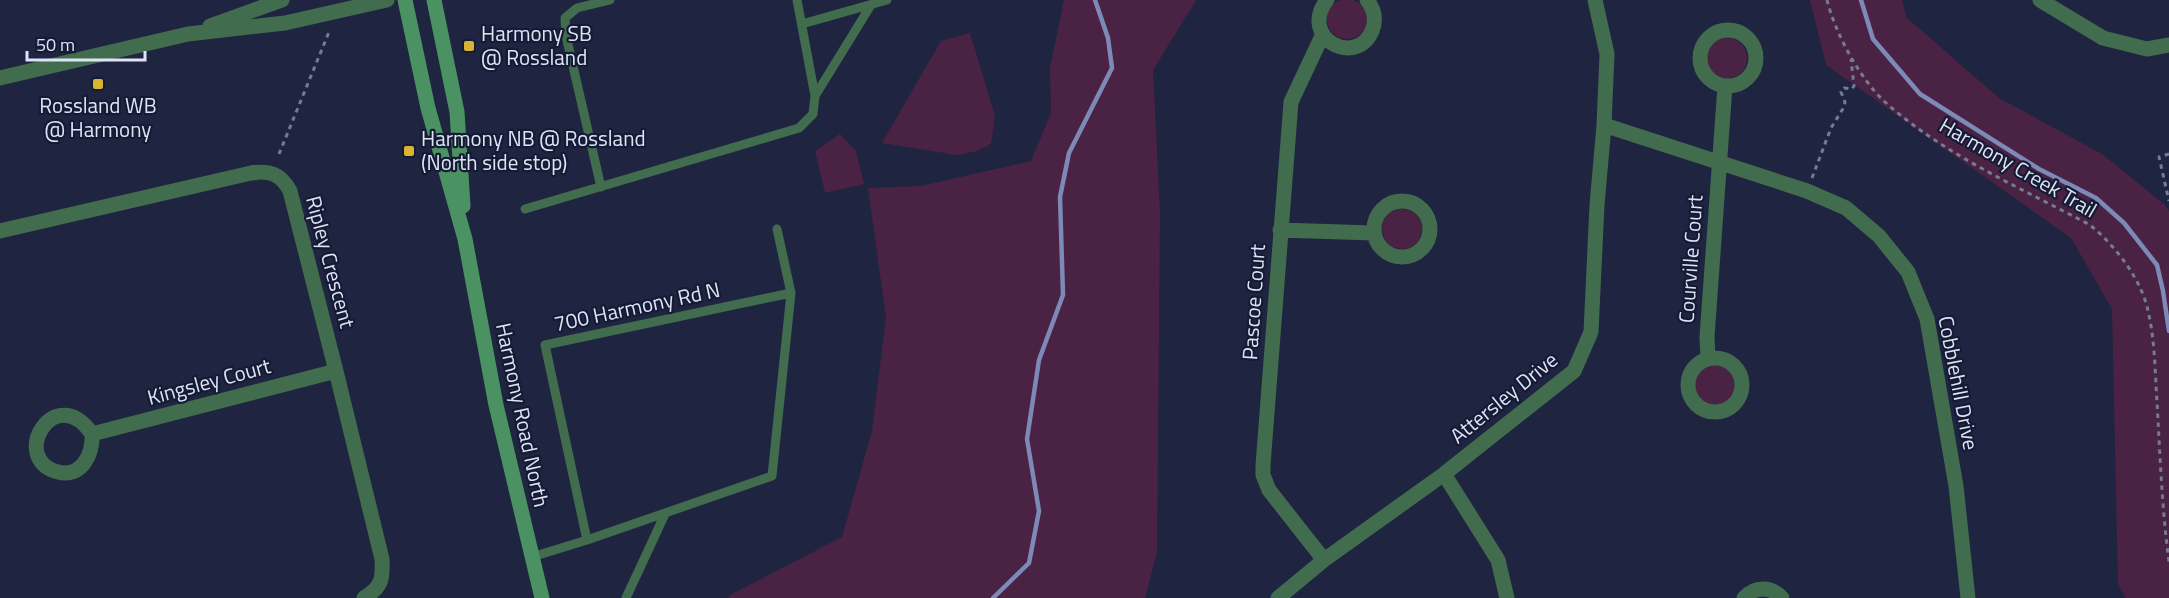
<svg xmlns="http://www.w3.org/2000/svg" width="2169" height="598" font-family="'Titillium Web',sans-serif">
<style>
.green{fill:#4a2244}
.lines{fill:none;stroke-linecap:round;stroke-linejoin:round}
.stream{stroke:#7d89b6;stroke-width:4.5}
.path{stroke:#757b92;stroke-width:3;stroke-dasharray:4.5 4.5;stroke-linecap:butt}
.service{stroke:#416c4d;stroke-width:9}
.minor{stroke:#416c4d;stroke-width:15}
.tertiary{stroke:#416c4d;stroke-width:15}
.secondary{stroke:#4a9261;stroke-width:15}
.poi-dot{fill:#d8b434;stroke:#161b35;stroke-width:2}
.labels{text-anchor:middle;stroke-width:4.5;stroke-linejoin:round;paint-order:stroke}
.poi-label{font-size:21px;fill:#dee4f6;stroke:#161b35;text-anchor:start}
.street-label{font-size:21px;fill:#dee4f6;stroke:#161b35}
</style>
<rect width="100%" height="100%" fill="#1f2540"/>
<path class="green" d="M1327 19a20 20 0 1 1 40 0a20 20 0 1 1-40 0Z
M1064 0H1196L1153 70 1160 212 1157 552 1145 598H728L730 595 842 537 872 431 886 317 868 188 921 186 1031 161 1051 113 1050 68Z
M1810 0H1902L1906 17 1999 98 2102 154 2165 205 2169 211V598H2126L2118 584 2112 309 2071 238 1826 65Z
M970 33 995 116 991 144 977 151 957 155 882 143 941 41Z
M1707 58a20 20 0 1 1 40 0a20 20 0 1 1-40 0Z
M840 134 856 151 864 184 825 193 815 151Z
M1382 229a20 20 0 1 1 40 0a20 20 0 1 1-40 0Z
M1695 385a20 20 0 1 1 40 0a20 20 0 1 1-40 0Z"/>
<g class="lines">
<path class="stream" d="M1861 0 1873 39 1920 94 2039 169 2096 198 2124 223 2157 265 2163 291 2169 331
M993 598 1029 563 1039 511 1027 439 1039 360 1063 295 1060 197 1069 153 1112 68 1108 38 1095 0"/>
<path class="path" d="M1827 0C1835 33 1860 79 1885 102 1944 155 2021 188 2090 225 2114 244 2142 280 2148 311 2155 340 2155 372 2157 402 2160 455 2162 509 2169 562
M279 154 329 32
M2169 154 2159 157 2169 201
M1812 178 1831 128 1844 107 1845 102 1841 92 1844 88 1852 89 1854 86 1851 59"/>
<path class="service" d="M802 24 887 0
M815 96 871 5
M601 187 566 36 565 18 577 8 610 0
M525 209 799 128 813 114 815 96 797 0
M587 540 545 345 791 293
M532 557 587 540 772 476 791 293 777 229
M626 598 665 514"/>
<path class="minor" d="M1327 0C1298 38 1356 68 1372 31 1377 19 1374 9 1367 0
M2040 0 2103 38 2147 49 2169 45
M1700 58a28 28 0 1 1 56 0a28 28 0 1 1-56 0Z
M1323 34 1291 102 1263 465V475L1269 490 1324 560
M1604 125 1807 191 1846 208 1879 236 1908 272 1927 319 1956 486 1968 598
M1374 229a28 28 0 1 1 56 0a28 28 0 1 1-56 0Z
M1280 230 1374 233
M0 231 251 173C270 170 281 174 290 191L336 371 382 559C383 579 382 587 364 598
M1688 385a27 27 0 1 1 54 0a27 27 0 1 1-54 0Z
M1708 359 1707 337 1725 86
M92 434C55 380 8 459 58 472 82 478 93 454 92 434L336 371
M1444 474 1498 560 1507 598
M1278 598 1324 560 1444 474 1574 371 1591 332 1597 205 1604 125 1607 54 1595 0
M1744 598C1755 586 1771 586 1782 598"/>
<path class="tertiary" d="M210 26 282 0
M0 78 188 34 285 23 387 0"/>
<path class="secondary" d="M405 0 428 108 465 239 496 405 542 598
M434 0 457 112 463 206"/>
</g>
<g class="poi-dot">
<rect x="463" y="40" width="12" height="12" rx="3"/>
<rect x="92" y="78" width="12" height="12" rx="3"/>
<rect x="403" y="145" width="12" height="12" rx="3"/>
</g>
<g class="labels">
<g class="poi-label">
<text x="481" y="41">Harmony SB<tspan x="481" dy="24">@ Rossland</tspan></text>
<text x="98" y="113" text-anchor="middle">Rossland WB<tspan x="98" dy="24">@ Harmony</tspan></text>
<text x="421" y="146">Harmony NB @ Rossland<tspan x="421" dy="24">(North side stop)</tspan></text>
</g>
<g class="street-label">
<text transform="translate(2018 168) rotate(30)" y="7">Harmony Creek Trail</text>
<text transform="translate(1691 259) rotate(-86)" y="7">Courville Court</text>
<text transform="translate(330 262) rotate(75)" y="7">Ripley Crescent</text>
<text transform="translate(1254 302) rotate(-86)" y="7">Pascoe Court</text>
<text transform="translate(637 307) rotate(-12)" y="7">700 Harmony Rd N</text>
<text transform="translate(209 382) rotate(-15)" y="7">Kingsley Court</text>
<text transform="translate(1958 383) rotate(79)" y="7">Cobblehill Drive</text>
<text transform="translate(1504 398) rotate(-39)" y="7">Attersley Drive</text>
<text transform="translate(522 415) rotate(78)" y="7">Harmony Road North</text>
</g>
</g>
<path d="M27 51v9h118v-9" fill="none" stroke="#dee4f6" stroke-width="3"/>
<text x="36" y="51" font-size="18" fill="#dee4f6" stroke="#161b35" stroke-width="4.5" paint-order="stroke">50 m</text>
</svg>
